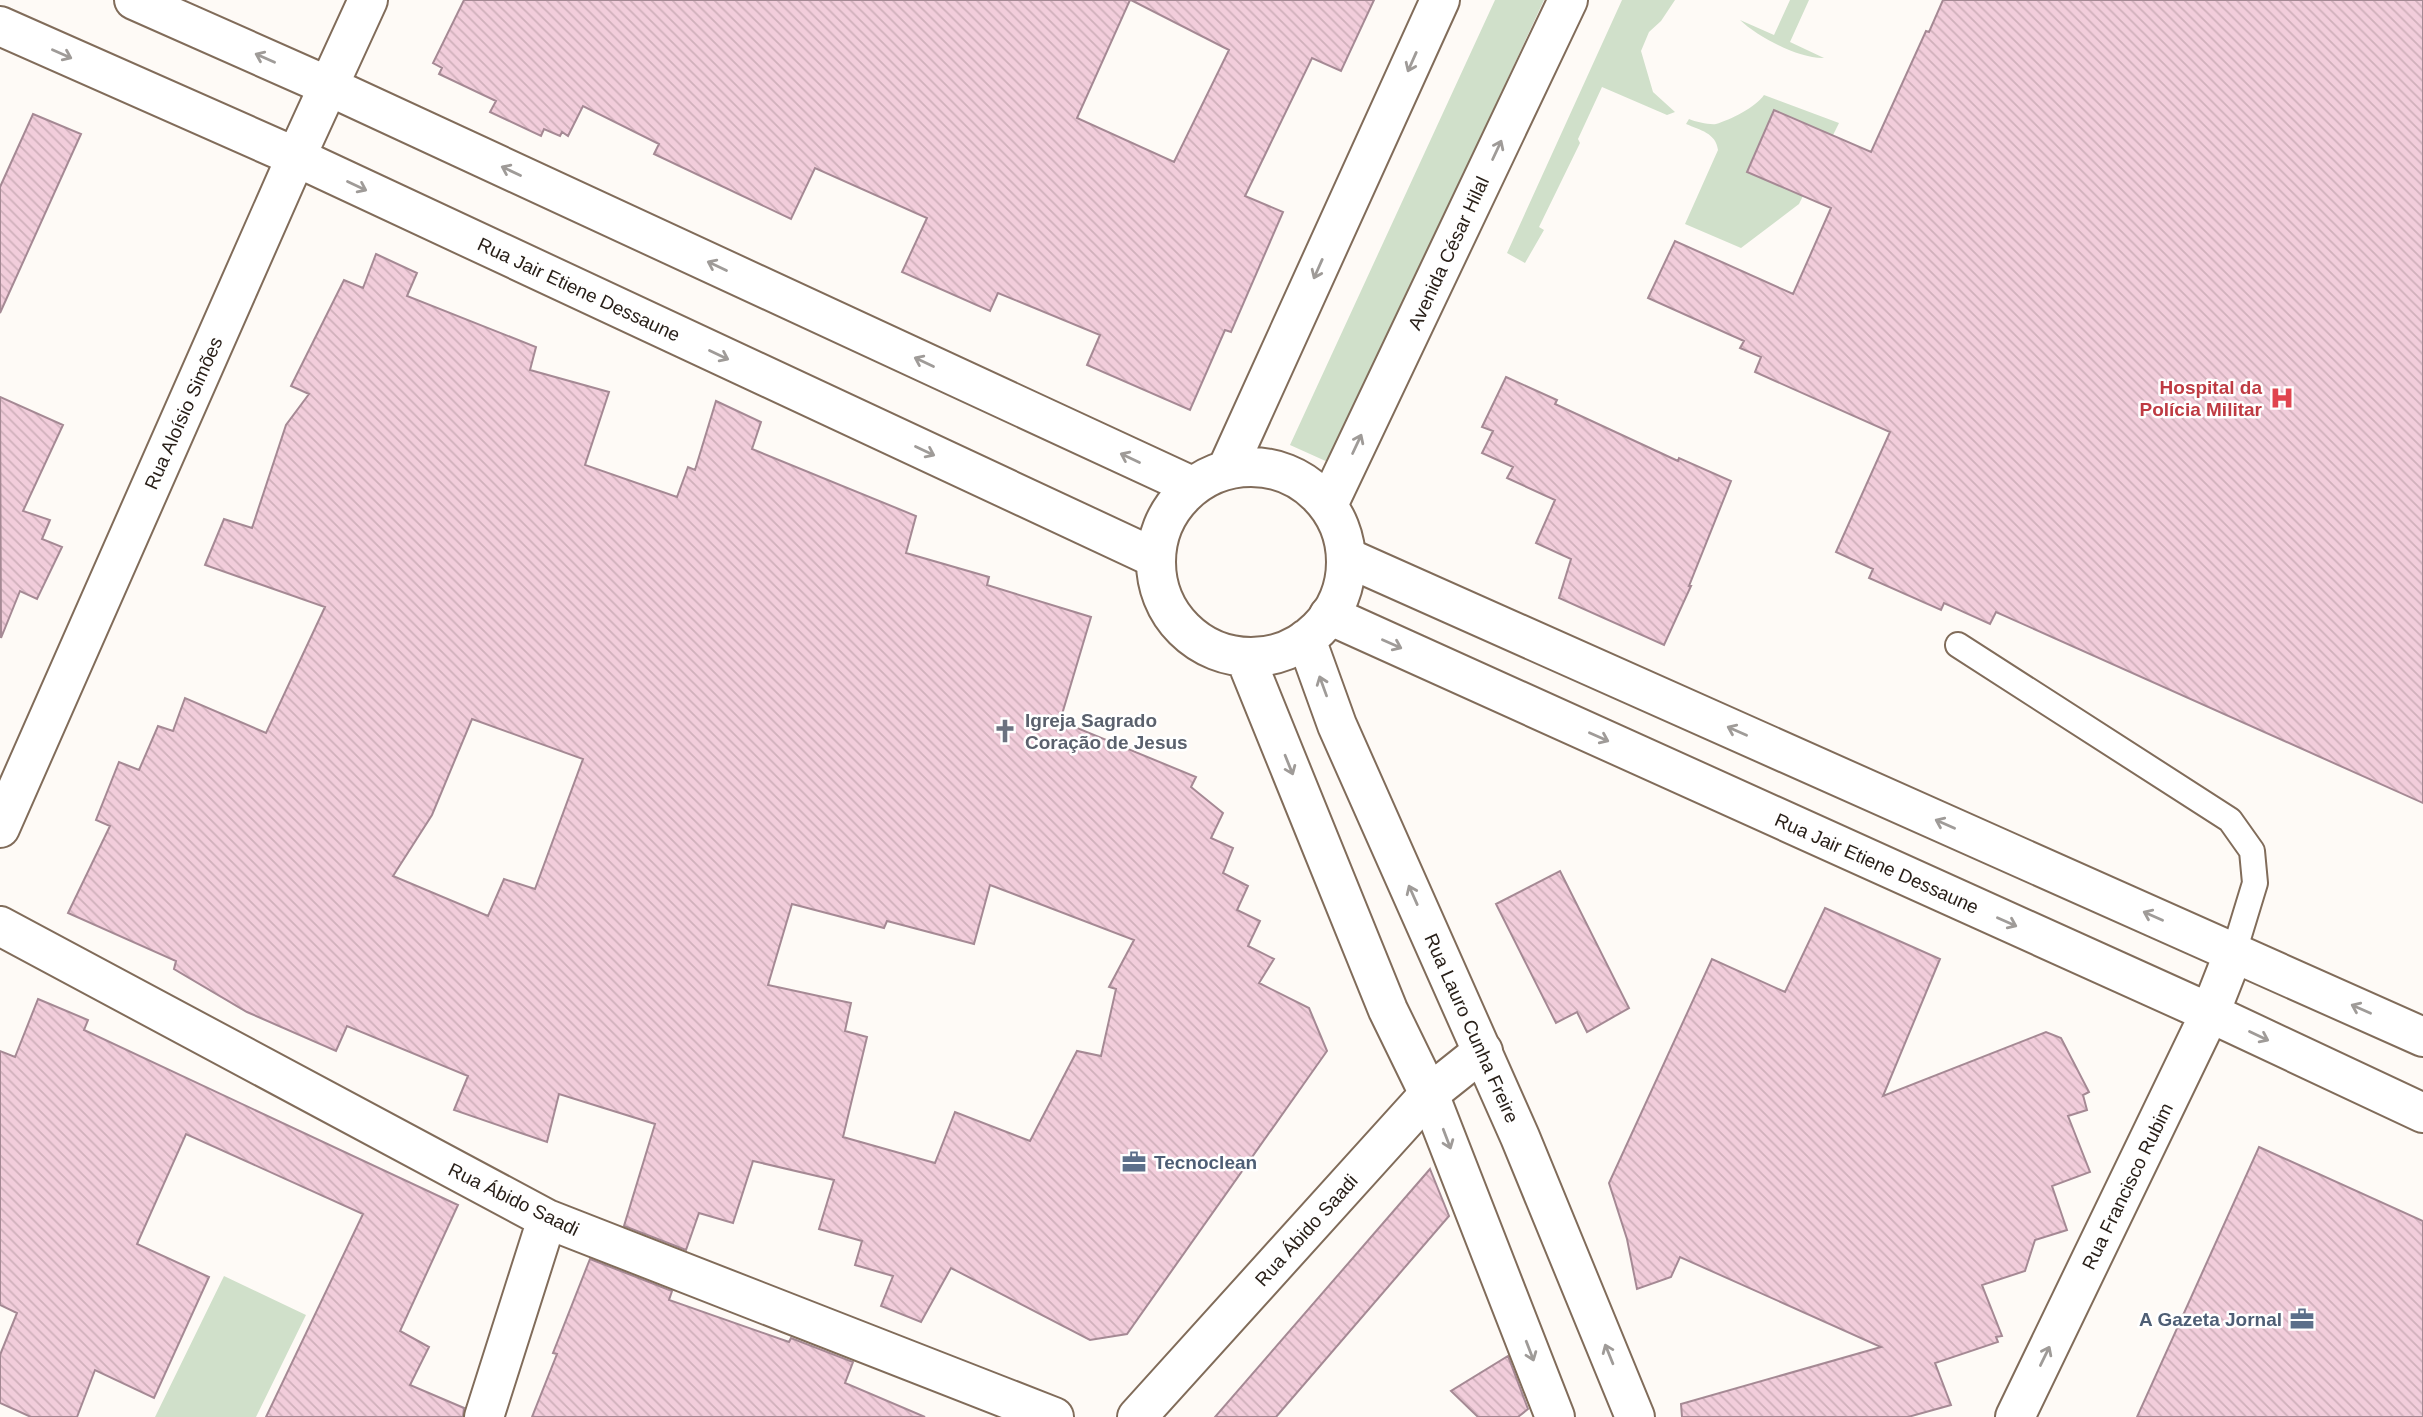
<svg xmlns="http://www.w3.org/2000/svg" width="2423" height="1417" font-family="Helvetica,sans-serif">
<style>
.green{fill:#d0e0ca}
.building{fill:url(#building-back-hatch);stroke:#a58994;stroke-width:2;fill-rule:evenodd}
.lines{fill:none;stroke-linecap:round;stroke-linejoin:round}
.lane-casing{stroke:#816c5a;stroke-width:28}
.street-casing{stroke:#816c5a;stroke-width:42}
.secondary-casing{stroke:#816c5a;stroke-width:42}
.lane{stroke:#fff;stroke-width:24}
.street{stroke:#fff;stroke-width:38}
.secondary{stroke:#fff;stroke-width:38}
.oneway{stroke:#9f9b98}
.labels{text-anchor:middle;stroke-width:5;stroke-linejoin:round;paint-order:stroke}
.street-label{font-size:19px;fill:#292019;stroke:#fff}
.health-label{font-size:19px;font-weight:bold;fill:#be3a42;stroke:#fff;text-anchor:end}
.worship-label{font-size:19px;font-weight:bold;fill:#5b616d;stroke:#fff;text-anchor:start}
.service-label{font-size:19px;font-weight:bold;fill:#4e5e75;stroke:#fff;text-anchor:start}
</style>
<defs>
<pattern id="building-back-hatch" width="6" height="6" patternUnits="userSpaceOnUse" patternTransform="scale(1.75)"><rect width="6" height="6" fill="#f2cddb"/><path d="M-1 5l2 2M0 0l6 6M5-1l2 2" fill="none" stroke="#d0b0bb"/></pattern>
</defs>
<rect width="100%" height="100%" fill="#fefaf6"/>
<path class="green" d="M1495 0H1544L1330 463 1290 445Z
M1622 0H1675L1661 21 1649 32 1641 51 1653 92 1675 112 1667 115 1602 87 1578 139 1580 143 1539 227 1544 230 1525 263 1507 253Z
M1790 0H1809L1790 42 1824 58C1799 59 1758 37 1740 20L1774 35Z
M1764 95 1839 123 1799 204 1741 248 1685 224 1718 150C1716 133 1700 130 1686 124L1689 119C1696 122 1710 125 1716 124 1730 120 1756 107 1764 95Z
M224 1276 306 1315 256 1417H155Z"/>
<path class="building" d="M464 0H1130L1077 118 1174 162 1229 50 1131 0H1374L1341 71 1312 58 1245 196 1283 212 1231 332 1225 330 1190 410 1087 365 1100 335 998 293 990 311 902 272 927 218 815 168 791 219 654 154 659 144 583 106 568 136 562 132 560 136 544 129 541 136 490 112 496 101 439 74 442 68 433 63Z
M1943 0H2423V803L1996 612 1990 624 1944 603 1941 610 1869 578 1873 569 1836 552 1890 432 1755 372 1761 357 1740 348 1744 341 1648 298 1675 241 1793 294 1831 208 1747 172 1774 110 1871 152 1926 31 1929 32Z
M33 114 81 134 0 313V187Z
M376 254 417 273 407 296 536 347 530 370 609 392 585 465 677 497 688 467 695 470 716 401 761 422 752 449 916 516 906 553 989 577 987 585 1091 617 1060 721 1196 777 1191 787 1223 813 1211 838 1233 848 1223 873 1248 886 1237 910 1260 921 1248 946 1274 959 1259 983 1309 1008 1327 1051 1127 1334 1090 1340 951 1268 921 1322 881 1306 893 1276 855 1265 862 1241 819 1229 834 1180 753 1161 733 1223 699 1213 686 1250 624 1226 655 1124 559 1094 547 1142 454 1110 468 1076 347 1026 336 1051 247 1012 174 969 176 961 68 913 110 826 96 820 119 762 139 770 158 726 173 731 185 698 266 733 325 607 205 565 224 519 252 528 286 425 309 394 291 386 344 280 363 288ZM472 719 583 759 535 889 504 879 488 916 393 876 432 815ZM990 885 1134 940 1109 987 1116 989 1101 1056 1077 1051 1030 1141 955 1112 935 1163 843 1137 867 1037 845 1031 851 1003 768 985 792 904 884 928 887 921 974 944Z
M1506 377 1557 400 1555 404 1678 461 1679 458 1731 481 1689 586H1691L1664 645 1559 598 1571 559 1536 543 1555 500 1507 478 1513 467 1482 453 1493 431 1482 427Z
M0 397 63 425 23 511 50 520 42 539 62 547 37 599 20 591 1 638Z
M1560 871 1629 1008 1587 1032 1577 1012 1556 1023 1496 904Z
M1825 908 1940 959 1883 1096 2046 1032 2061 1038 2089 1092 2083 1095 2087 1110 2068 1116 2090 1172 2052 1186 2067 1230 2035 1240 2025 1271 1982 1285 2002 1336 1996 1337 1998 1342 1935 1363 1951 1405 1908 1417H1682L1681 1404 1881 1347 1680 1257 1671 1277 1637 1289 1627 1239 1609 1183 1712 959 1785 992Z
M38 999 88 1020 84 1030 458 1205 400 1331 429 1347 410 1385 464 1408 463 1417H266L363 1214 186 1134 137 1244 209 1277 154 1398 95 1370 77 1417H31L0 1403V1355L17 1313 0 1305V1051L15 1057Z
M2259 1147 2423 1221V1417H2137Z
M1430 1169 1449 1216 1276 1417H1215Z
M590 1259 672 1291 669 1300 789 1342 791 1338 853 1362 845 1383 925 1417H532L557 1354 553 1353Z
M1508 1356 1528 1409 1518 1417H1478L1451 1391Z"/>
<g class="lines">
<g class="lane-casing">
<path id="lane" d="M1958 645 2230 820 2252 851 2255 883 2234 952"/>
</g>
<g class="street-casing">
<path id="street" d="M134 0 328 86 1192 486
M0 26 296 157 1155 558
M1346 557 2423 1037
M1329 615 2210 1013 2423 1113
M0 828 296 157 368 0
M0 926 547 1219 1054 1417
M484 1417 547 1219
M1137 1417 1429 1094 1483 1051
M2015 1417 2210 1013 2234 952"/>
</g>
<g class="secondary-casing">
<path id="secondary" d="M1156 562a95 95 0 1 1 190 0a95 95 0 1 1-190 0Z
M1227 469 1440 0
M1328 505 1568 0
M1306 639 1337 725 1520 1137 1635 1417
M1245 657 1388 1010 1429 1094 1555 1417"/>
</g>
<use href="#lane" class="lane"/>
<use href="#street" class="street"/>
<use href="#secondary" class="secondary"/>
</g>
<defs><path id="oneway-shaft" d="M-6 0H5M1.5-3L5.5 0L1.5 3" fill="none" stroke-width="1.6" stroke-linecap="round" stroke-linejoin="round" transform="scale(1.75)"/></defs>
<g class="oneway">
<use href="#oneway-shaft" transform="translate(62 54) rotate(24)"/>
<use href="#oneway-shaft" transform="translate(265 58) rotate(-156)"/>
<use href="#oneway-shaft" transform="translate(1412 62) rotate(114)"/>
<use href="#oneway-shaft" transform="translate(1497 150) rotate(-65)"/>
<use href="#oneway-shaft" transform="translate(511 171) rotate(-155)"/>
<use href="#oneway-shaft" transform="translate(357 186) rotate(25)"/>
<use href="#oneway-shaft" transform="translate(717 266) rotate(-155)"/>
<use href="#oneway-shaft" transform="translate(1318 269) rotate(114)"/>
<use href="#oneway-shaft" transform="translate(719 355) rotate(25)"/>
<use href="#oneway-shaft" transform="translate(924 362) rotate(-155)"/>
<use href="#oneway-shaft" transform="translate(1357 444) rotate(-65)"/>
<use href="#oneway-shaft" transform="translate(925 451) rotate(25)"/>
<use href="#oneway-shaft" transform="translate(1130 458) rotate(-155)"/>
<use href="#oneway-shaft" transform="translate(1392 644) rotate(24)"/>
<use href="#oneway-shaft" transform="translate(1323 686) rotate(-110)"/>
<use href="#oneway-shaft" transform="translate(1737 731) rotate(-156)"/>
<use href="#oneway-shaft" transform="translate(1599 737) rotate(24)"/>
<use href="#oneway-shaft" transform="translate(1289 765) rotate(68)"/>
<use href="#oneway-shaft" transform="translate(1945 824) rotate(-156)"/>
<use href="#oneway-shaft" transform="translate(1413 895) rotate(-114)"/>
<use href="#oneway-shaft" transform="translate(2153 916) rotate(-156)"/>
<use href="#oneway-shaft" transform="translate(2007 922) rotate(24)"/>
<use href="#oneway-shaft" transform="translate(2361 1009) rotate(-156)"/>
<use href="#oneway-shaft" transform="translate(2259 1036) rotate(25)"/>
<use href="#oneway-shaft" transform="translate(1447 1139) rotate(69)"/>
<use href="#oneway-shaft" transform="translate(1530 1351) rotate(69)"/>
<use href="#oneway-shaft" transform="translate(1609 1354) rotate(-112)"/>
<use href="#oneway-shaft" transform="translate(2045 1356) rotate(-64)"/>
</g>
<defs>
<g id="hospital-bare" transform="scale(1.89)"><path d="M-5-5h3v3.5h4V-5h3V5h-3V1.5h-4V5h-3Z" fill="#e0444e" stroke="#fff" stroke-width="2.5" paint-order="stroke"/></g>
<g id="church-bare" transform="scale(1.89)"><path d="M-1.2-6h2.4v3.5h3.3v2.4h-3.3V6h-2.4V-.1h-3.3v-2.4h3.3Z" fill="#6b7280" stroke="#fff" stroke-width="2.5" paint-order="stroke"/></g>
<g id="office-bare" transform="scale(1.89)"><path d="M-6-3h4V-5.5h4V-3h4V5H-6ZM-1-4.5V-3h2v-1.5ZM-6 0V1H6V0Z" fill="#5c6f8a" stroke="#fff" stroke-width="2.5" paint-order="stroke"/></g>
</defs>
<g fill-rule="evenodd">
<use href="#hospital-bare" x="2282" y="398"/>
<use href="#church-bare" x="1005" y="731"/>
<use href="#office-bare" x="1134" y="1162"/>
<use href="#office-bare" x="2302" y="1319"/>
</g>
<g class="labels">
<g class="street-label">
<text transform="translate(1448 253) rotate(-65)" y="7">Avenida César Hilal</text>
<text transform="translate(579 289) rotate(25)" y="7">Rua Jair Etiene Dessaune</text>
<text transform="translate(183 413) rotate(-66)" y="7">Rua Aloísio Simões</text>
<text transform="translate(1877 863) rotate(24)" y="7">Rua Jair Etiene Dessaune</text>
<text transform="translate(1472 1028) rotate(66)" y="7">Rua Lauro Cunha Freire</text>
<text transform="translate(2127 1186) rotate(-64)" y="7">Rua Francisco Rubim</text>
<text transform="translate(514 1199) rotate(26)" y="7">Rua Ábido Saadi</text>
<text transform="translate(1306 1230) rotate(-48)" y="7">Rua Ábido Saadi</text>
</g>
<g class="health-label">
<text x="2262" y="394">Hospital da<tspan x="2262" dy="22">Polícia Militar</tspan></text>
</g>
<g class="worship-label">
<text x="1025" y="727">Igreja Sagrado<tspan x="1025" dy="22">Coração de Jesus</tspan></text>
</g>
<g class="service-label">
<text x="1154" y="1169">Tecnoclean</text>
<text x="2282" y="1326" text-anchor="end">A Gazeta Jornal</text>
</g>
</g>
</svg>
